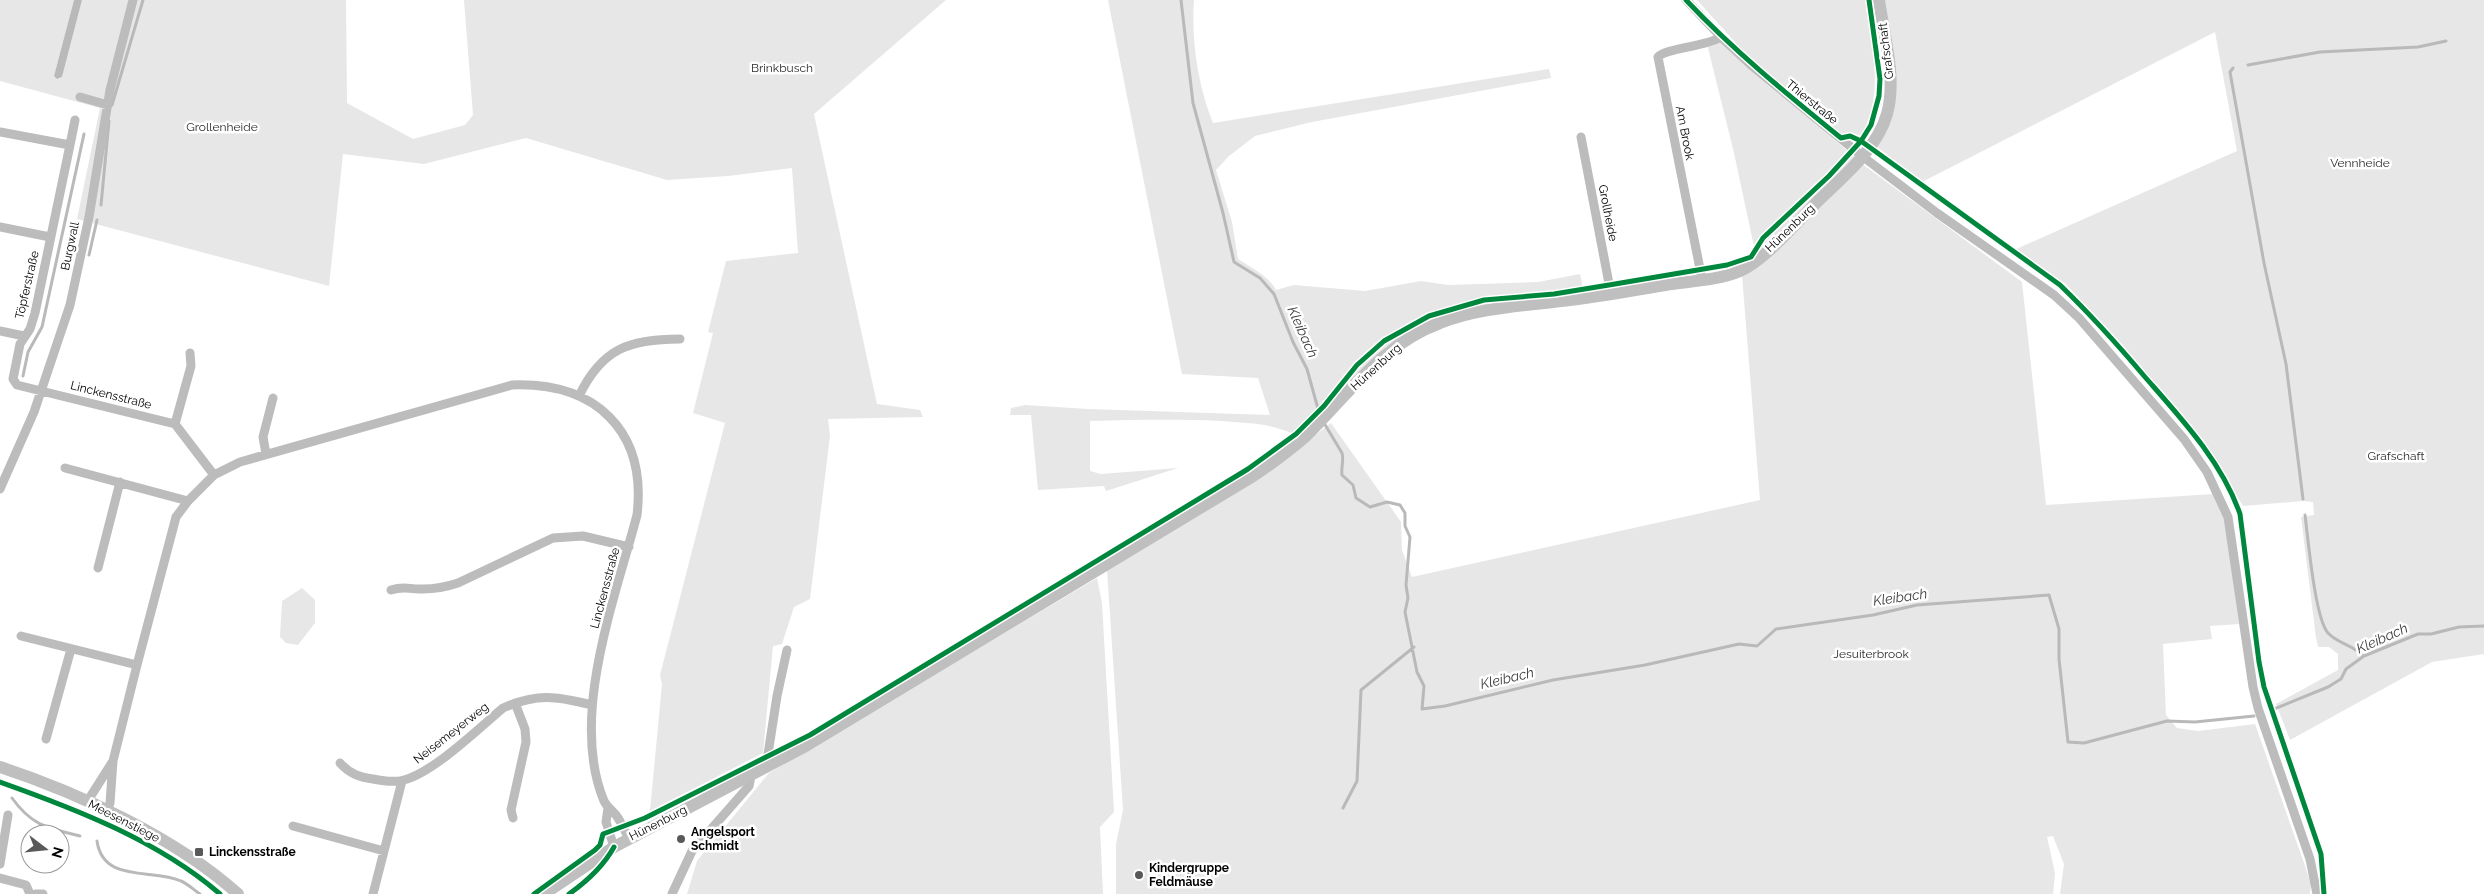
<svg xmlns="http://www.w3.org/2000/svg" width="2484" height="894" font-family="Raleway,sans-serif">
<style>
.green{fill:#e7e7e7}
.water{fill:#b9b9b9}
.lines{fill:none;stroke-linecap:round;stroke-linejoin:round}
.stream{stroke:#b9b9b9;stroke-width:3}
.street{stroke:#bcbcbc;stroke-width:9}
.secondary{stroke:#bfbfbf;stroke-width:12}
.cycleway-casing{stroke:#fff;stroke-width:8}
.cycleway{stroke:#00873e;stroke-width:5}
.poi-dot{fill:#595959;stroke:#fff;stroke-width:2}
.labels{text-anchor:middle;stroke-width:5;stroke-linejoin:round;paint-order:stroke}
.street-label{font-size:12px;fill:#000;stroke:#fff}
.park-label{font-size:12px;fill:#2b2b2b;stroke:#fff}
.poi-label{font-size:12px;font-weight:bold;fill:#000;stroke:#fff;text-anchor:start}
.water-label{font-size:14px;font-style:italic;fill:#3c3c3c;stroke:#fff}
</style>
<rect width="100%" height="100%" fill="#fff"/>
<path class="green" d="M0 0H74L54 76 59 79 62 77 82 0H346L347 103 413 139 465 125 473 115 464 0H946L814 114 877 404 920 410 923 417 828 419 830 436 810 599 794 607 782 644 773 646 763 753 650 811 662 684 660 675 725 423 693 413 713 333 708 332 726 261 798 253 792 168 728 176 667 180 526 138 424 164 343 154 329 286 77 219 100 108 0 81Z
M1108 0H1194C1191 40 1198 86 1213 123L1549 69 1551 78 1312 122 1255 136 1229 156 1216 170 1232 222 1238 259C1250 267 1269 276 1276 290L1294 285 1365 291 1421 281 1448 285 1538 282 1580 274 1584 292 1446 314 1387 346 1293 434C1271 423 1245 423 1221 421 1177 419 1134 420 1090 421V471L1101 474 1178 468 1106 491 1104 486 1038 490 1031 415H1010L1011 408 1025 405 1088 409 1270 415 1258 378 1182 374Z
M1697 0H1865C1872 48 1885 92 1861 136L1851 134 1843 136 1754 63Z
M1883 0H2484V654L2432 662 2290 740 2276 704 2338 670V654L2329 647H2318L2316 638 2301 517 2314 515 2313 502 2303 501 2243 506 2214 458 2149 376 2066 284 2014 250 2237 151 2215 32 1922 182 1876 146 1891 120Z
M1717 39 1865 166 2022 282 2046 505 2213 494 2225 519 2228 536 2239 624 2210 626 2212 639 2163 644 2166 715 2177 728 2198 731 2255 724 2304 863 2311 884 2310 894H2060L2064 864 2053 836 2047 837 2055 873 2053 894H1116V844L1123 810 1107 570 1309 440 1331 423 1401 522 1402 550 1412 577 1760 500 1742 275 1758 265 1734 153 1707 44Z
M1097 578 1102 603 1114 812 1100 827 1103 894H687L697 861 769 773Z
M302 588 315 600V623L298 645 286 643 280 637 282 601Z"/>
<path class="water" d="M74 0H82L62 77 57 79 54 76Z"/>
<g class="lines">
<path class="stream" d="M1181 0 1193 103 1223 213 1234 262 1260 278 1274 294 1293 342 1307 369 1320 416
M2248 65 2320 52 2418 47 2446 41
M2233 68 2230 72 2264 263 2286 364 2303 499
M112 105 143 0
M101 205 109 121
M89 255 97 220
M23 376 28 352 42 327 84 134
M1324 423 1342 453C1344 460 1341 467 1342 475L1353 485 1356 498 1370 507 1387 502 1400 505 1405 513V526L1410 537 1406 585 1408 598 1405 612 1417 672 1424 686 1422 709 1445 706 1553 680 1645 665 1739 644 1757 646 1776 629 1873 615 1917 605 2049 595 2059 629V659L2068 742 2084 743 2167 721 2195 722 2254 716
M2305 515C2308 538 2315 619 2328 633 2338 644 2354 645 2363 656
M2274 709 2328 687 2341 679 2346 669 2364 656 2418 634H2431L2459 627 2484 626
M12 798C32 826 48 828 80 836
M1343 808 1357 781 1361 690 1414 647
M97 841C103 884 154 868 181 881 188 884 194 890 200 894"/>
<path class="street" d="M1686 0 1721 37 1751 65 1862 156 1937 213 2054 295 2079 318 2184 439 2207 472 2228 517 2253 687 2258 708 2310 859 2317 894
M80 97 108 105
M0 132 70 145 35 313 30 329 20 344 13 379 17 385 175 424 214 475
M1581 137 1611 294
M70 145 75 120
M0 227 50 237
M1702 279 1658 57C1666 48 1705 47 1721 37
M0 331 24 336
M579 396C602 348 630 339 680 339
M175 424 191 366 190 353
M266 454 263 437 273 398
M65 468 188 501
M0 489 34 412 70 305 89 217 110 90 133 0
M98 568 120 482
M391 590C406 585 409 590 423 589 435 589 446 587 458 583L553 538 583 536 629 547
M21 636 137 665
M46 739 71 649
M340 763C350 774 359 777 373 779 383 781 394 783 404 780 434 772 478 729 503 708 537 693 556 696 592 705
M766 767 777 696 787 650
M87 802 113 761
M608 808 606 822 614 847
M107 811 110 803 113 761 137 665 176 517 188 501 214 475 240 462 512 385C595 382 647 430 637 515 615 599 569 717 604 801 608 809 614 811 618 818 622 824 625 832 629 838
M513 818 511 810 526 742 525 729 515 703
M293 826 384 851
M0 864 8 815
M0 878 26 885 30 894
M36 894H43
M373 894 402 781
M672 894 692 851 749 786 751 776"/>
<path class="secondary" d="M0 767C79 793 176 838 238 894
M544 894 614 847 802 748 1253 476C1271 464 1289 451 1306 436 1348 395 1382 344 1440 323 1478 308 1521 306 1561 301 1598 297 1634 290 1671 284 1693 281 1719 280 1740 271 1764 261 1799 220 1819 200 1844 176 1877 149 1887 114 1897 78 1884 36 1879 0"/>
<g class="cycleway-casing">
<path id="cycleway" d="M1686 0C1734 51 1787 94 1841 138L1850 136 1861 141 2060 285C2090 314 2118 345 2145 377 2181 418 2222 462 2240 514L2259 662 2264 687 2321 854 2324 894
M0 782C76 809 159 841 220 894
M534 894 595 850 600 845 603 834 645 818 810 735 1248 469 1296 434 1324 406 1357 365 1384 341 1429 316 1484 300 1554 294 1609 285 1727 265 1751 257 1763 238 1829 176 1861 141 1871 125 1879 96 1880 79 1869 0
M569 894C586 882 604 865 614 847"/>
</g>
<use href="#cycleway" class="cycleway"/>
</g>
<g class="poi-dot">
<circle cx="681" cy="839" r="5"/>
<rect x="194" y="847" width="10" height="10" rx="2.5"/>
<circle cx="1139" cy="875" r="5"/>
</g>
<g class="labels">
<g class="street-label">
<text transform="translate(1886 51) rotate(-97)" y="4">Grafschaft</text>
<text transform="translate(1812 102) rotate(39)" y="4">Thierstraße</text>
<text transform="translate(1685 133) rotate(79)" y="4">Am Brook</text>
<text transform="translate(1608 213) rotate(79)" y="4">Grollheide</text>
<text transform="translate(1790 228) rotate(-44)" y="4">Hünenburg</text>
<text transform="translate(70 246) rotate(-78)" y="4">Burgwall</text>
<text transform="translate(27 285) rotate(-77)" y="4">Töpferstraße</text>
<text transform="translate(1376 367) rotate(-42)" y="4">Hünenburg</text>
<text transform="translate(111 395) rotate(14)" y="4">Linckensstraße</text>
<text transform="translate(605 588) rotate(-75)" y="4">Linckensstraße</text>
<text transform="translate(451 733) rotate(-38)" y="4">Neisemeyerweg</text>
<text transform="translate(124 821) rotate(27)" y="4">Meesenstiege</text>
<text transform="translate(658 823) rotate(-27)" y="4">Hünenburg</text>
</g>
<g class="park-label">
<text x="782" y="72">Brinkbusch</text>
<text x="222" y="131">Grollenheide</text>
<text x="2360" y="167">Vennheide</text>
<text x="2396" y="460">Grafschaft</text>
<text x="1871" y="658">Jesuiterbrook</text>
</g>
<g class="poi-label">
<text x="691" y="836">Angelsport<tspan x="691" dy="14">Schmidt</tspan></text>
<text x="209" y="856">Linckensstraße</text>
<text x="1149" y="872">Kindergruppe<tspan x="1149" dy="14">Feldmäuse</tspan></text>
</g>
<g class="water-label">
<text transform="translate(1303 332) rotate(66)" y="5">Kleibach</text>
<text transform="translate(1900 597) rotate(-8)" y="5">Kleibach</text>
<text transform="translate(2382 638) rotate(-24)" y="5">Kleibach</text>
<text transform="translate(1507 678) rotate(-13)" y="5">Kleibach</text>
</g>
</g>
<g transform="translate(45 849) rotate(106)"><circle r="24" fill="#ffffff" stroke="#999999"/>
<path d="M0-4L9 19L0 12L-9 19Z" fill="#595959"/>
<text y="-8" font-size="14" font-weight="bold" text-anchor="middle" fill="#000000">N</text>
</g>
</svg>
